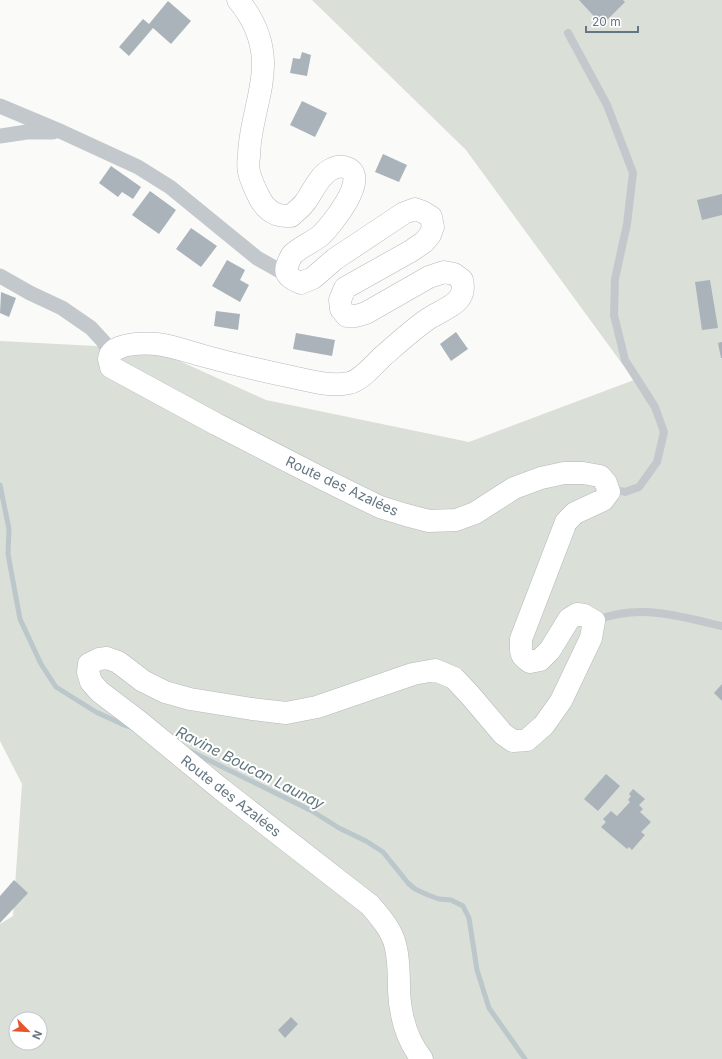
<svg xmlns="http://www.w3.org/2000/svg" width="722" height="1059" font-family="Inter,sans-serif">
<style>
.green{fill:#dadfd7;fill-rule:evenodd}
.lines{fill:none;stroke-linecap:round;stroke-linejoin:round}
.stream{stroke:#bbc7cb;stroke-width:5}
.building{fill:#aab3b9}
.secondary-casing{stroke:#b3babf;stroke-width:23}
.service{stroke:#c3c8cc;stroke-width:8}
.minor{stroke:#c3c8cc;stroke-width:15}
.secondary{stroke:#fff;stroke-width:22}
.labels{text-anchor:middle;stroke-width:4;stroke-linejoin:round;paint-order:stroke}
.street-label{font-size:14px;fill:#657683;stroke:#fff}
.water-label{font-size:15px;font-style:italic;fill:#60757c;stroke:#fff}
</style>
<rect width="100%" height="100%" fill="#fafaf8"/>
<path class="green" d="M312 0H722V1059H0V924L13 916 22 784 0 741V341L153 349 266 400 469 442 634 380 466 150ZM16 1019H40V1043H16Z"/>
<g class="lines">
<path class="stream" d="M0 485 9 529 8 554 20 619 41 664 56 687 96 712 124 725 131 727
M190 751 312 811 339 828 366 841 383 852 408 883 415 889 428 895 439 899 451 900 463 906 469 918 477 970 489 1008 525 1059"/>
</g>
<path class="building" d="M579 0H623L625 2 602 25Z
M168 1 191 21 171 44 153 28 129 56 119 47 143 19 149 24Z
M302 52 311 55 307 76 290 73 293 58 300 59Z
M302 101 327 113 315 137 290 125Z
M383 154 407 165 399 182 375 172Z
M111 166 141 187 133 199 122 192 118 197 99 183Z
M150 191 176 210 159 234 132 215Z
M722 194V215L702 220 697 200Z
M191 228 217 246 201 267 176 249Z
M227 260 245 270 240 280 249 285 240 302 212 286Z
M710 280 718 328 702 330 695 282Z
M1 292 16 298 9 317 0 313Z
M216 311 240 314 238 330 214 326Z
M456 332 468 349 451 361 440 344Z
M296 333 335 340 332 356 293 349Z
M722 342V358H721L718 343Z
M722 684V701L714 693Z
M606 774 620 786 598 811 584 799Z
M633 789 645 799 639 805 643 809 640 812 651 822 641 832 645 835 632 850 629 847 627 849 601 827 606 822 603 819 611 811 617 816 630 802 628 800 631 796 629 794Z
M14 880 28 893 0 923V896Z
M291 1017 298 1024 285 1038 278 1030Z"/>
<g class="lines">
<g class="secondary-casing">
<path id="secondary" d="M238 0C253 18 262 37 263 61 264 93 249 124 249 157 248 162 248 167 249 172 251 181 255 189 259 197 266 211 276 217 291 216 296 211 302 207 306 201 313 191 319 176 330 170 335 167 341 165 347 168 371 177 330 227 320 236 311 243 300 247 292 255 290 258 288 263 287 266 284 276 293 280 301 283L313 278 335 259 404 213 415 209 423 212 431 217 433 227 430 235 424 242 411 251 345 288 340 300 341 309 347 316H356L366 313 429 277 444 272 454 274 462 280C468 304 444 308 428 319 412 330 397 344 382 357 374 365 360 381 349 383 331 387 310 381 292 377 263 371 233 364 204 356 189 352 173 346 157 344 146 343 111 342 109 359 109 361 111 365 111 367L216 424 325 480 380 507 406 515 429 521 456 520 475 513 514 488 541 478 564 473H583L600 476 606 483 609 492 603 500 575 513 566 522 521 639C521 652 519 655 530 662L540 660 550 650 569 619 577 614 584 615 594 621 591 638 561 701 544 725 527 740 513 741 503 734 470 695 454 678 435 670 413 674 317 707 286 713 252 709 190 699 165 692 143 681 118 662 107 658 99 659 89 664 88 672 91 682 100 692 137 720 221 789 370 905C380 917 391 929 395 944 399 958 399 975 399 990 400 1015 406 1039 422 1059"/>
</g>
<path class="service" d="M568 33 607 105 633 173 627 224 615 279 614 315 625 360 655 407 664 432 657 462 639 487 625 492 610 488
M594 621C640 603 677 616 722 626"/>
<path class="minor" d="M0 106 62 132 138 167 170 187 257 258 289 276
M0 136 27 132H53
M0 276 30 293 62 308 91 328 103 341 111 354"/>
<use href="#secondary" class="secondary"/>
</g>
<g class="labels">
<g class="street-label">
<text transform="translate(342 486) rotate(25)" y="5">Route des Azalées</text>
<text transform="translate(231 796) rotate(38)" y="5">Route des Azalées</text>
</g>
<g class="water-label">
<text transform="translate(250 768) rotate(27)" y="5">Ravine Boucan Launay</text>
</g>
</g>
<g transform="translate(28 1031) rotate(114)"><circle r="19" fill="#ffffff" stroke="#c1c8cd"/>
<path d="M0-3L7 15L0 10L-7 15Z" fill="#e4572e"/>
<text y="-6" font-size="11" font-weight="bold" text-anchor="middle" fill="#657683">N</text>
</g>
<path d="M586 26v6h52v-6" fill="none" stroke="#657683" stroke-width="2"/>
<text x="592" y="26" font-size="12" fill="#657683" stroke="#ffffff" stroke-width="3" paint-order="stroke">20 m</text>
</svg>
